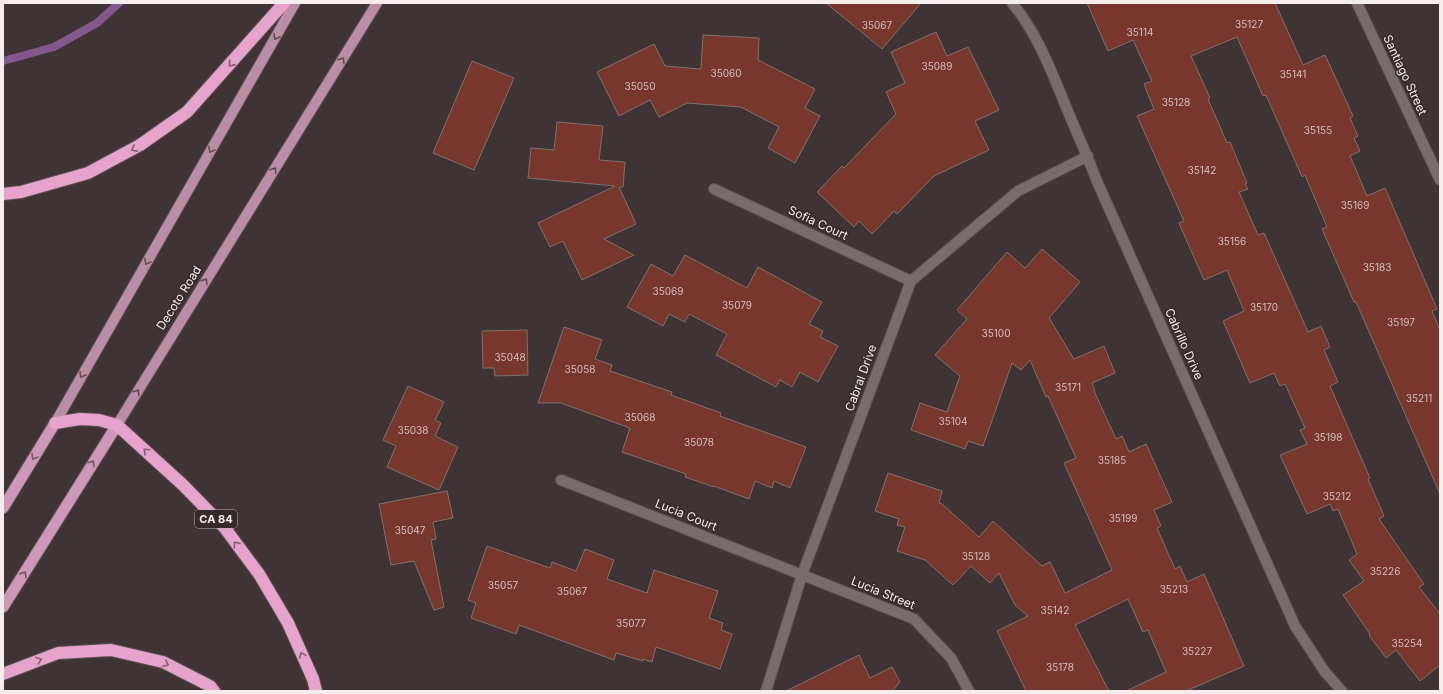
<svg xmlns="http://www.w3.org/2000/svg" width="1443" height="694" font-family="Inter,sans-serif">
<style>
.lines{fill:none;stroke-linecap:round;stroke-linejoin:round}
.stream{stroke:#83588d;stroke-width:8}
.building{fill:#78372d;stroke:#80716e}
.minor-casing{stroke:#5d5153;stroke-width:12}
.primary-casing{stroke:#5d5153;stroke-width:12}
.trunk-casing{stroke:#5d5153;stroke-width:13}
.motorway-casing{stroke:#5d5153;stroke-width:14}
.minor{stroke:#7a6b6e;stroke-width:10}
.primary{stroke:#bb8da6;stroke-width:10}
.trunk{stroke:#d098b8;stroke-width:11}
.motorway{stroke:#e6a3cb;stroke-width:12}
.oneway{stroke:#654c56}
.oneway2{stroke:#856073}
.oneway3{stroke:#745563}
.labels{text-anchor:middle;stroke-width:3;stroke-linejoin:round;paint-order:stroke}
.number-label{font-size:10px;fill:#d6bfbe}
.shield{fill:#36292b;stroke:#bcb2b4;stroke-width:1}
.shield-label{font-size:11px;font-weight:bold;fill:#f5ecee}
.street-label{font-size:12px;fill:#f5ecee;stroke:#36292b}
</style>
<rect width="100%" height="100%" fill="#403335"/>
<g class="lines">
<path class="stream" d="M3 61 54 47 97 23 119 3"/>
</g>
<path class="building" d="M826 3H921L882 49Z
M1087 3H1275L1303 65 1325 55 1353 116 1350 118 1358 136 1354 138 1360 151 1350 156 1367 196 1385 188 1437 309 1432 311 1440 330V494L1356 302H1354L1322 229 1327 227 1305 175 1302 177 1266 95 1263 96 1237 37 1191 56 1210 98 1208 99 1227 143 1230 142 1247 183 1245 184 1248 189 1239 192 1258 235 1264 233 1308 332 1321 326 1330 347 1324 350 1338 382 1330 386 1370 478 1368 479 1384 516 1379 519 1424 584 1419 587 1440 614V665L1420 681 1396 650 1386 658 1369 635 1370 634 1343 595 1364 581 1349 560 1357 554 1338 509 1333 511 1330 504 1307 514 1280 455 1307 444 1300 430 1305 428 1285 384 1280 386 1274 373 1250 383 1223 321 1244 311 1227 270 1204 280 1179 223 1184 221 1137 116 1154 109 1144 84 1152 81 1133 40 1108 51Z
M936 32 947 56 968 47 999 110 975 121 989 150 934 176 897 214 894 211 872 234 859 221 854 227 817 192 842 166 844 168 896 114 886 92 905 83 891 52Z
M703 35 759 38 758 60 815 89 805 108 820 116 795 163 768 148 779 127 741 107 687 103 659 117 650 100 619 116 597 72 654 44 665 66 701 69Z
M472 61 514 78 474 170 433 153Z
M557 122 603 126 599 160 625 162 623 187H619L636 224 604 239 634 255 582 280 563 241 550 247 538 223 615 186 528 178 531 148 554 150Z
M1042 249 1080 282 1049 318 1074 359 1104 346 1115 373 1092 383 1095 391H1094L1116 439 1122 436 1129 452 1146 444 1172 502 1154 510 1161 526 1157 528 1175 569 1180 566 1187 582 1204 574 1244 666 1186 691H1126L1166 672 1148 630 1143 632 1128 599 1075 625 1109 691H1026L997 631 1028 616 1015 605 999 573 990 583 971 566 953 585 925 560 897 551 905 527 897 525 899 519 875 511 888 473 942 491 939 503 942 504 979 537 993 521 1042 566 1050 562 1065 593 1112 570 1064 463 1076 458 1048 396 1046 397 1030 360 1021 370 1012 363 983 446 968 441 965 449 911 430 920 403 947 412 960 376 935 355 967 319 957 310 1007 252 1025 268Z
M685 255 747 288 758 267 822 302 809 324 823 331 820 337 838 346 818 382 800 372 792 387 780 380 776 387 716 355 727 334 689 314 685 322 669 314 663 326 627 307 651 264 673 276Z
M564 327 602 340 595 359 612 365 610 371 672 392 671 395 721 413 720 416 806 447 790 488 774 481 772 488 755 481 749 499 714 486V487L685 477 686 474 622 452 630 428 561 403H538Z
M527 330 528 375 495 376 494 368H483L482 331Z
M408 386 444 402 435 420 441 423 435 436 458 447 439 490 387 467 396 446 383 440Z
M447 491 453 518 433 522 436 539 431 540 444 607 434 610 414 561 391 565 379 504Z
M487 546 550 568 552 562 576 571 585 549 614 560 607 579 647 593 654 570 718 591 709 618 723 623 721 630 732 634 720 669 656 647 652 662 643 659V661L616 653 614 660 519 625 516 634 471 618 476 603 468 600Z
M859 655 870 678 892 667 900 682 892 691H786Z"/>
<g class="lines">
<g class="minor-casing">
<path id="minor" d="M1012 3C1039 35 1053 76 1069 114 1078 136 1088 157 1096 179L1295 626 1325 672 1342 691
M1357 3 1440 180
M714 189 911 281
M561 480 914 619 951 658 969 691
M766 691 802 575 911 281 1018 191 1088 156"/>
</g>
<g class="primary-casing">
<path id="primary" d="M55 423 295 3
M117 425 377 3"/>
</g>
<g class="trunk-casing">
<path id="trunk" d="M3 508 55 423
M3 607 117 425"/>
</g>
<g class="motorway-casing">
<path id="motorway" d="M3 194 21 192 88 173 140 145 187 112 284 3
M55 423 80 419 99 420 117 425 183 485 224 527 259 574 288 623 313 679 316 691
M3 674 58 653 111 650 163 662 210 686 214 691"/>
</g>
<use href="#minor" class="minor"/>
<use href="#primary" class="primary"/>
<use href="#trunk" class="trunk"/>
<use href="#motorway" class="motorway"/>
</g>
<defs><path id="oneway-chevron" d="M-2-3.5L2.5 0L-2 3.5" fill="none" stroke-width="1.6" stroke-linecap="round" stroke-linejoin="round"/></defs>
<g class="oneway">
<use href="#oneway-chevron" transform="translate(276 37) rotate(120)"/>
<use href="#oneway-chevron" transform="translate(342 60) rotate(-58)"/>
<use href="#oneway-chevron" transform="translate(211 150) rotate(120)"/>
<use href="#oneway-chevron" transform="translate(274 170) rotate(-58)"/>
<use href="#oneway-chevron" transform="translate(147 262) rotate(120)"/>
<use href="#oneway-chevron" transform="translate(205 281) rotate(-58)"/>
<use href="#oneway-chevron" transform="translate(82 375) rotate(120)"/>
<use href="#oneway-chevron" transform="translate(137 392) rotate(-58)"/>
</g>
<g class="oneway2">
<use href="#oneway-chevron" transform="translate(231 64) rotate(132)"/>
<use href="#oneway-chevron" transform="translate(134 149) rotate(152)"/>
<use href="#oneway-chevron" transform="translate(146 451) rotate(-137)"/>
<use href="#oneway-chevron" transform="translate(236 544) rotate(-127)"/>
<use href="#oneway-chevron" transform="translate(302 655) rotate(-114)"/>
<use href="#oneway-chevron" transform="translate(39 660) rotate(-20)"/>
<use href="#oneway-chevron" transform="translate(166 664) rotate(24)"/>
</g>
<g class="oneway3">
<use href="#oneway-chevron" transform="translate(34 457) rotate(121)"/>
<use href="#oneway-chevron" transform="translate(92 463) rotate(-58)"/>
<use href="#oneway-chevron" transform="translate(24 574) rotate(-58)"/>
</g>
<g class="labels">
<g class="number-label">
<text x="1249" y="28">35127</text>
<text x="877" y="29">35067</text>
<text x="1140" y="36">35114</text>
<text x="937" y="70">35089</text>
<text x="726" y="77">35060</text>
<text x="1293" y="78">35141</text>
<text x="640" y="90">35050</text>
<text x="1176" y="106">35128</text>
<text x="1318" y="134">35155</text>
<text x="1202" y="174">35142</text>
<text x="1355" y="209">35169</text>
<text x="1232" y="245">35156</text>
<text x="1377" y="271">35183</text>
<text x="668" y="295">35069</text>
<text x="737" y="309">35079</text>
<text x="1264" y="311">35170</text>
<text x="1401" y="326">35197</text>
<text x="996" y="337">35100</text>
<text x="510" y="361">35048</text>
<text x="580" y="373">35058</text>
<text x="1068" y="391">35171</text>
<text x="1419" y="402">35211</text>
<text x="640" y="421">35068</text>
<text x="953" y="425">35104</text>
<text x="413" y="434">35038</text>
<text x="1328" y="441">35198</text>
<text x="699" y="446">35078</text>
<text x="1112" y="464">35185</text>
<text x="1337" y="500">35212</text>
<text x="1123" y="522">35199</text>
<text x="410" y="534">35047</text>
<text x="976" y="560">35128</text>
<text x="1385" y="575">35226</text>
<text x="503" y="589">35057</text>
<text x="1174" y="593">35213</text>
<text x="572" y="595">35067</text>
<text x="1055" y="614">35142</text>
<text x="631" y="627">35077</text>
<text x="1407" y="647">35254</text>
<text x="1197" y="655">35227</text>
<text x="1060" y="671">35178</text>
</g>
<rect class="shield" x="195" y="510" width="42" height="18" rx="3"/>
<g class="shield-label">
<text x="216" y="523">CA 84</text>
</g>
<g class="street-label">
<text transform="translate(1405 75) rotate(65)" y="4">Santiago Street</text>
<text transform="translate(818 223) rotate(25)" y="4">Sofia Court</text>
<text transform="translate(179 298) rotate(-58)" y="4">Decoto Road</text>
<text transform="translate(1184 344) rotate(66)" y="4">Cabrillo Drive</text>
<text transform="translate(861 378) rotate(-70)" y="4">Cabral Drive</text>
<text transform="translate(686 515) rotate(22)" y="4">Lucia Court</text>
<text transform="translate(883 593) rotate(22)" y="4">Lucia Street</text>
</g>
</g>
<rect width="1443" height="694" fill="none" stroke="#f5ecee" stroke-width="8"/>
</svg>
